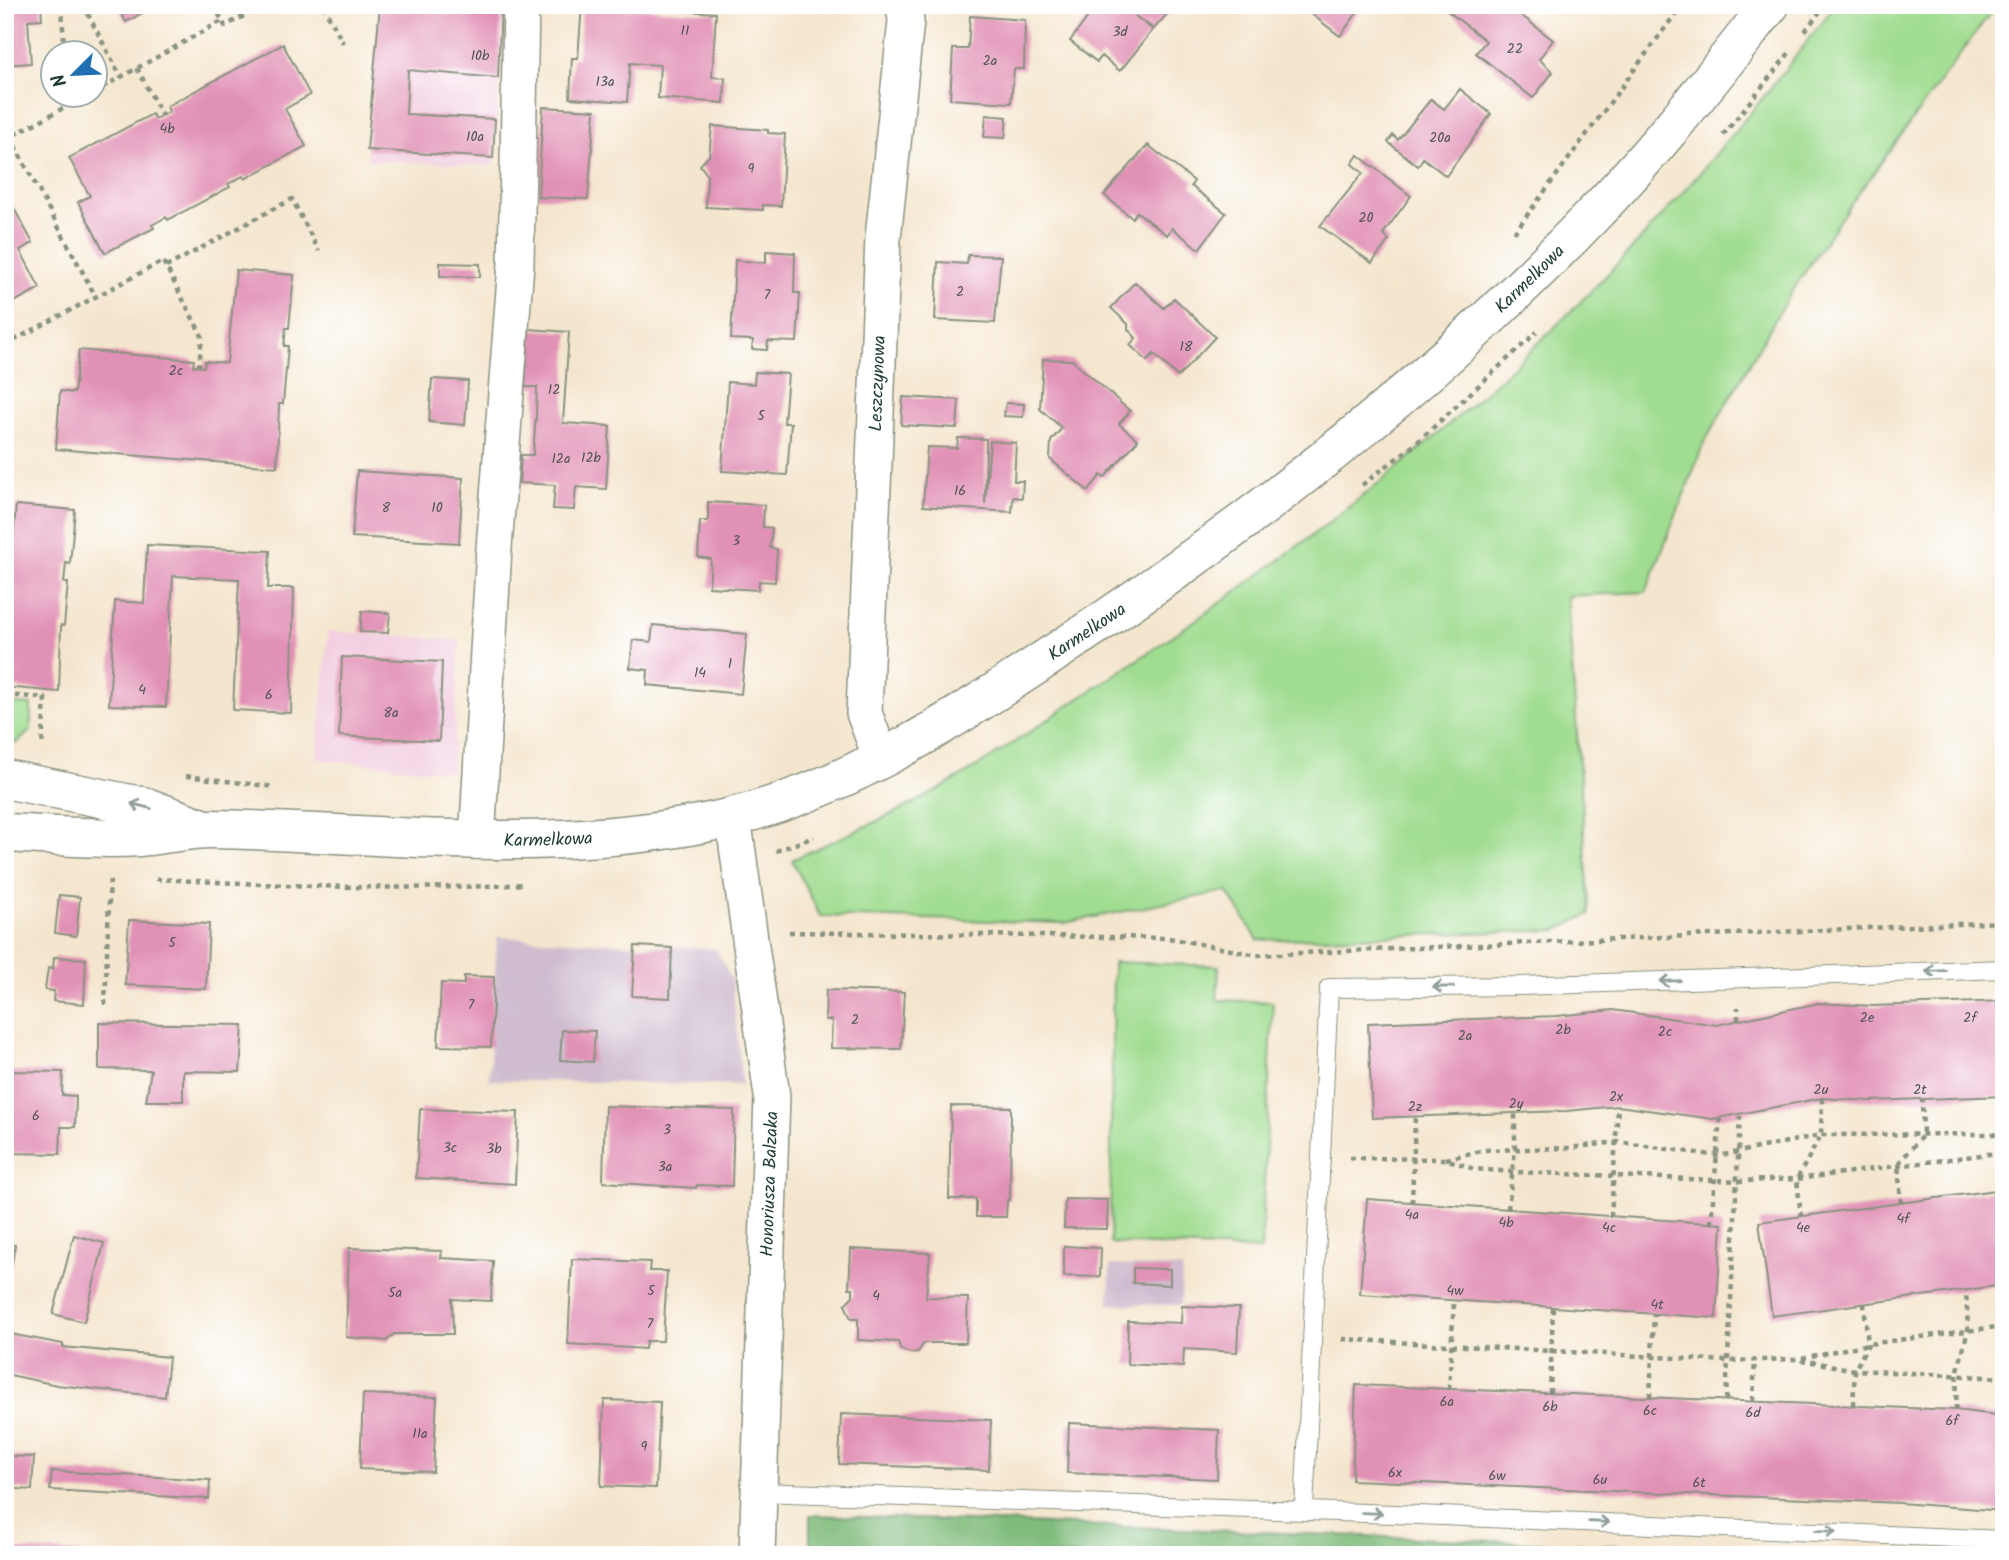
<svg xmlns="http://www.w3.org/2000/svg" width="2009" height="1560" font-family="Kalam,sans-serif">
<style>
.built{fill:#f2cfe1}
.industrial{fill:#cfbdcf}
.green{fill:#a0dd91;stroke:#608d62;stroke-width:2}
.forest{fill:#80bc7b;stroke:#507c58;stroke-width:2}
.building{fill:#e191b5}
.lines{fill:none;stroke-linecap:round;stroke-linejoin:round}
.lane-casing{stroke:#8a9281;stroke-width:20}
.street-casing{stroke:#8a9281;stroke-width:38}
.secondary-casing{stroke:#8a9281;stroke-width:41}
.path{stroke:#8a9281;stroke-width:4.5;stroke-dasharray:5 5;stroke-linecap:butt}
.lane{stroke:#fff;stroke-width:18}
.street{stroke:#fff;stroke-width:35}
.secondary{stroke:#fff;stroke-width:38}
.oneway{stroke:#8f9e9a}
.labels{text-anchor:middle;stroke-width:5;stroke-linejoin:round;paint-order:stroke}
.number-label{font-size:14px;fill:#505254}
.street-label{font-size:18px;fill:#1f3d34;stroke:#fff}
</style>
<rect width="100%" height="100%" fill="#fff"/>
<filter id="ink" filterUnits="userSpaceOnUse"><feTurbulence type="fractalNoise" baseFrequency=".0143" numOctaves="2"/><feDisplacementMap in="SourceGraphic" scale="14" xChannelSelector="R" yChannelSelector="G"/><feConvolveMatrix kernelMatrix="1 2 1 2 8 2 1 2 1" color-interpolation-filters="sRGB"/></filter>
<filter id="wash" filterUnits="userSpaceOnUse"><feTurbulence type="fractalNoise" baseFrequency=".00686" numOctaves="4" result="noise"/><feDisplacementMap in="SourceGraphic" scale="28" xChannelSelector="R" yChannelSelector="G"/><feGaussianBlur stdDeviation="1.57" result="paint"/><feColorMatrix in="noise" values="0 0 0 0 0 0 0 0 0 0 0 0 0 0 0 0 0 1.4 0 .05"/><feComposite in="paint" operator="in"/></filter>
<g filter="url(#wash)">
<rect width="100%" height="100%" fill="#f4e6ce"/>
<path class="built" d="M380 5H505L493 166 367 160Z
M328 631 460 640 452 772 317 759Z"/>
<path class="industrial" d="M497 937 716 949 732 980 742 1085 489 1080Z
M1110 1265 1182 1268 1181 1305 1109 1304Z"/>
<path class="green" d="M1835 5H1996L1840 219 1785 302 1704 443 1646 592 1567 596 1590 914 1557 930 1258 940 1227 891 1064 923 820 916 792 860C831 841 872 825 910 805 976 772 1039 724 1101 684 1263 578 1419 461 1557 325 1659 226 1750 118 1835 5Z
M5 703 31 705V730L17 743 5 741Z
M1113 962 1219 966 1217 1000 1273 1002 1261 1250 1110 1243Z"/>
<path class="forest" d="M810 1515 1864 1555H810Z"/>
<g id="blocks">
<path class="building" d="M5 5H41L42 19 28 20 31 63 5 65Z
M117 5H156L126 22Z
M380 5H501L498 78 408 70 407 93 406 114 495 119 493 158 367 150Z
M582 5 716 13 712 77 725 78 724 103 658 98 660 65 630 63 627 102 570 98 572 58H578Z
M1097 5H1161L1169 12 1154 29 1135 16 1153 30 1120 71 1102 56 1097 62 1070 41Z
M1317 5H1363L1340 36 1310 13Z
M1440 5H1508L1553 40 1539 59 1553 72 1533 98 1476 53 1486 41Z
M970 16 1025 20 1024 69H1014L1011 103 950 99 953 49H968Z
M283 44 310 95 285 109 306 146 245 179 243 176 228 184 230 187 168 220 166 217 152 225 154 228 105 253 78 202 90 196 69 158 152 114 155 119 169 112 167 106Z
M1460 89 1491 114 1446 176 1423 158 1418 166 1388 142 1393 135 1398 140 1431 99 1444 109Z
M543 107 595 110 588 199 538 197Z
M986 115 1007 117 1005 138 984 137Z
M712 126 768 130V133L785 134 781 206 763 205V210L706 207 707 175 700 165 709 156Z
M1148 145 1194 181 1191 186 1226 213 1199 249 1172 228 1167 235 1137 212 1132 218 1104 195Z
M1358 155 1411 196 1383 234 1389 240 1372 263 1320 226 1363 173 1352 164Z
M5 192 33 243 20 250 40 288 5 307Z
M766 251 795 253 794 293H800L797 342 768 341 767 350 752 349 753 340 731 339 735 260 766 263Z
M968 255 1001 256 995 323 935 320 938 262 967 264Z
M440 263 480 264V277L440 276Z
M236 270 294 275 289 328H286L284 346H288L283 404H279L277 467 56 449 60 391 74 393 79 350 194 360 193 366 204 367 205 361 227 363Z
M1135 282 1164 308 1174 298 1215 337 1178 377 1154 354 1147 361 1130 345 1136 338 1128 329V324L1111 308Z
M529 329 569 332 563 423 610 426 606 489 576 487 574 510 553 509 555 485 519 483 521 455H533L536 415 537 387H525Z
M1043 359 1072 360 1130 411 1119 424 1138 440 1104 478 1101 475 1088 491 1050 459 1051 441 1062 428 1040 409Z
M755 372 788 374 784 423H791L787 475 722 471 728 382 754 384Z
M432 379 468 381 465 425 429 422Z
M903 397 959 400 957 428 901 425Z
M1006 403 1024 404 1023 417 1004 416Z
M958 438 986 439 985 504 990 441 1016 443 1014 481H1023L1022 498 1013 497 1012 512 923 506 927 447 957 448Z
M357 471 463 478 459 543 352 537Z
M708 502 764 505 763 527 772 528 770 548 777 549 775 582 759 581 758 590 709 587 711 559 698 557 700 521H708Z
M16 505 75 510 70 564 66 563 64 583H68L64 626 61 625 59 692 5 687V587H9Z
M147 545 270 551 268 588H294L291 713 233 710 239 579 173 576 166 707 109 705 115 601 144 603Z
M362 611 390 613 388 633 360 632Z
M653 625 747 634 741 694 647 685 648 670 630 668 633 640 651 642Z
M342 657 442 662 439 741 339 736Z
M59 895 80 897 76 936 55 933Z
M129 920 209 924 206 989 125 985Z
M635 946 672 948 670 998 632 996Z
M54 957 86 959 84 1004 53 1001 54 991 45 990 48 968 53 969Z
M464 976 494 977 491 1047 438 1046 441 983 464 984Z
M826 990 904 992 901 1049 831 1048 832 1020H825Z
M2004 1001V1096L1871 1101 1822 1098 1713 1119 1618 1106 1567 1111 1372 1118 1368 1023 1557 1016 1613 1010 1717 1025 1819 1003 1873 1006Z
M99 1023 243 1025 240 1072 183 1071V1101H146L151 1070 99 1069Z
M562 1030 595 1031 593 1062 560 1060Z
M10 1071 63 1072 62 1095 76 1096 75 1127H61L60 1154 9 1153 5 1103H9Z
M605 1106 734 1110 732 1186 697 1185 696 1188 603 1182Z
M951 1106 1011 1107 1010 1200H1007L1006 1217H976V1199H949Z
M420 1109 518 1112 515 1184 416 1178Z
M2004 1189V1285L1772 1316 1759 1222Z
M1065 1199 1108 1200 1107 1229 1064 1228Z
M1367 1199 1722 1224 1716 1318 1360 1294Z
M74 1235 104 1243 84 1322 53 1314Z
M5 1243 15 1245 11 1268 5 1267Z
M1064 1246 1101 1248 1100 1277 1064 1276Z
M349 1248 442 1251 441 1258 493 1261 491 1301 452 1299 453 1334H394L387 1341 346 1337Z
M851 1249 930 1253 926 1297 968 1298 966 1343H924L918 1352 911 1353 901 1350 898 1342 858 1340V1319H851L845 1304 853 1296V1288H849Z
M572 1259 650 1262 649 1271H667L663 1341H646L645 1349 568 1344Z
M1133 1268 1170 1269V1285L1133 1283Z
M1182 1306 1239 1308 1237 1352 1184 1349 1183 1367 1127 1364 1128 1321 1181 1323Z
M5 1333 63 1344V1347L169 1357 165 1397 57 1385 5 1374Z
M1356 1385 1956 1410 2004 1416V1511L1900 1503 1352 1480Z
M363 1394 437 1397 433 1472 360 1469Z
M604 1400 660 1402 656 1488 601 1486Z
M841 1414 991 1420 989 1470 839 1464Z
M1069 1423 1219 1430 1217 1479 1067 1473Z
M5 1456 34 1457 32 1490 5 1488Z
M52 1471 210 1480 209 1499 50 1490Z
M5 1549 82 1553V1555H5Z"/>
</g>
</g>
<g filter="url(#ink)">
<use href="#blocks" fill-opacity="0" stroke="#8a9281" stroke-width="2"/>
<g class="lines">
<g class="lane-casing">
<path id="lane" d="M759 1492 1395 1514 2004 1540
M1304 1510 1329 988 1520 986 2004 969"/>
</g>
<g class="street-casing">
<g id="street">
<path id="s1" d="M881 758 864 713 883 238 906 21 904 5"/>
<path d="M733 817 772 1096 757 1555"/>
<path d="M477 841 494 548 516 264 521 5"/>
</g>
</g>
<g class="secondary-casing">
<g id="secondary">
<path d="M5 779 146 807 200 827"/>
<path id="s2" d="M5 833C49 835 96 840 140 837 164 835 188 829 212 829 385 832 558 858 728 818 850 789 956 718 1059 650 1250 525 1431 384 1589 219 1654 153 1712 78 1770 5"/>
</g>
</g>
<path class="path" d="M62 5 64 52
M83 5 121 77
M214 5 225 26 265 5
M323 5 343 43
M1805 31 1825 5
M137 68 162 116
M94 92 222 21
M66 94 67 107
M89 94 10 137 96 297
M1723 135 1790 52
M1514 233 1682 5
M166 267 292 199 319 251
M5 345 163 261 202 336 199 366
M5 422 11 343
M1362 485 1414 445 1537 332
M5 695 45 698 42 747
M186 776 275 787
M776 851 814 837
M156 879C279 885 403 892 525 884
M789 932 1169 938 1257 955 2004 922
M105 1005 110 876
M1738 1020V1007
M1997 1155 2003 1189
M1350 1158 1446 1159 1474 1169 1514 1172 1739 1181 1797 1179 2004 1152
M1446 1159 1484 1150 1569 1148 1617 1142 1719 1156 1821 1135 1993 1134 2004 1137
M1412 1203 1415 1117
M1901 1203 1898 1164 1923 1135 1922 1099
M1508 1209 1515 1150V1113
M1611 1216 1618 1106
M1801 1217 1797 1179 1821 1135 1822 1098
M1711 1223 1720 1119
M1342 1339 1727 1361 1797 1359 1855 1370 2004 1378
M1802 1358 1868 1344 2004 1326
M1449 1389 1454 1301
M1550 1393 1553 1307
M1650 1397 1654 1314
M1726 1400 1740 1116
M1753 1401 1755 1360
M1853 1405 1855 1370 1868 1344 1864 1304
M1956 1410 1957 1374 1968 1330 1966 1290"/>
<use href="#lane" class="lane"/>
<use href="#street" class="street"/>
<use href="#secondary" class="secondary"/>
</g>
<defs><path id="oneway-shaft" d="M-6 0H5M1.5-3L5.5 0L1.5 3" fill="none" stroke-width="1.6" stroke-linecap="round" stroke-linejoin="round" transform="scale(1.75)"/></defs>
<g class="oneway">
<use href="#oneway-shaft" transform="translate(141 806) rotate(-166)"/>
<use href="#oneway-shaft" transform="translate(1936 971) rotate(178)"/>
<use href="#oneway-shaft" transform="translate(1670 981) rotate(178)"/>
<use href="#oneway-shaft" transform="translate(1443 987) rotate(179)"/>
<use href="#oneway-shaft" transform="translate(1372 1513) rotate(2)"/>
<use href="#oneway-shaft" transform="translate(1599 1522) rotate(2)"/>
<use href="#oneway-shaft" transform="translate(1826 1531) rotate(3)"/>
</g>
</g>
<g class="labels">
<g class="number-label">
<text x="685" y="35">11</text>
<text x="1120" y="36">3d</text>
<text x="1515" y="53">22</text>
<text x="480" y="60">10b</text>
<text x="990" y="65">2a</text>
<text x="605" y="86">13a</text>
<text x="167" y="133">4b</text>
<text x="475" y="141">10a</text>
<text x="1440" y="142">20a</text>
<text x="751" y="173">9</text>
<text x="1366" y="222">20</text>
<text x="960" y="296">2</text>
<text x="767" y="299">7</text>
<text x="1186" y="351">18</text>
<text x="176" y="375">2c</text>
<text x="554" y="394">12</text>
<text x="761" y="420">5</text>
<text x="591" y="462">12b</text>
<text x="561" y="463">12a</text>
<text x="960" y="495">16</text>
<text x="386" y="512">8</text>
<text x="437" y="512">10</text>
<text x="736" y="545">3</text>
<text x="730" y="668">1</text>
<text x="700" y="677">14</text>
<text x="142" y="694">4</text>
<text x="269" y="699">6</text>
<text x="391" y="717">8a</text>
<text x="172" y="947">5</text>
<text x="471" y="1009">7</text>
<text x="1867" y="1022">2e</text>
<text x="1970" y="1022">2f</text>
<text x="855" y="1024">2</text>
<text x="1563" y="1034">2b</text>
<text x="1665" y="1036">2c</text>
<text x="1465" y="1040">2a</text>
<text x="1821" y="1094">2u</text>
<text x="1920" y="1094">2t</text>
<text x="1616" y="1101">2x</text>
<text x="1516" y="1108">2y</text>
<text x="1415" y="1111">2z</text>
<text x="36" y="1120">6</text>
<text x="667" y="1134">3</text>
<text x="450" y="1152">3c</text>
<text x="494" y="1153">3b</text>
<text x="665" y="1171">3a</text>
<text x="1412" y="1219">4a</text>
<text x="1903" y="1223">4f</text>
<text x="1506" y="1227">4b</text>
<text x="1609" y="1232">4c</text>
<text x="1803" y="1232">4e</text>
<text x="651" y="1295">5</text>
<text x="1455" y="1295">4w</text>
<text x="395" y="1297">5a</text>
<text x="876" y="1300">4</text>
<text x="1657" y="1309">4t</text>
<text x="650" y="1328">7</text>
<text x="1447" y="1406">6a</text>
<text x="1550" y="1411">6b</text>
<text x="1650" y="1415">6c</text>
<text x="1753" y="1417">6d</text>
<text x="1952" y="1425">6f</text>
<text x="420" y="1438">11a</text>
<text x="644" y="1451">9</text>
<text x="1395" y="1477">6x</text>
<text x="1497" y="1480">6w</text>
<text x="1600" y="1484">6u</text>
<text x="1699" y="1487">6t</text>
</g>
<g class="street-label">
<text dy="6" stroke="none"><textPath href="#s2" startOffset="1699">Karmelkowa</textPath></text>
<text dy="6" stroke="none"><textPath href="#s1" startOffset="378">Leszczynowa</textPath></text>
<text dy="6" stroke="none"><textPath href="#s2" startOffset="1132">Karmelkowa</textPath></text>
<text dy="6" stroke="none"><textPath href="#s2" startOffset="544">Karmelkowa</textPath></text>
<text transform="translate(769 1184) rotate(-88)" y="6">Honoriusza Balzaka</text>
</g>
</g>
<rect width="2009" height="1560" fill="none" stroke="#fff" stroke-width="28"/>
<g transform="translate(74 74) rotate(246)"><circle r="33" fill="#ffffff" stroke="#a5b1ae" stroke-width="2"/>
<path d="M0-5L12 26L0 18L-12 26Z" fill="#1f6fb2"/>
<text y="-10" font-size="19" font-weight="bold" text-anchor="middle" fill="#1f3d34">N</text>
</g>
</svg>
